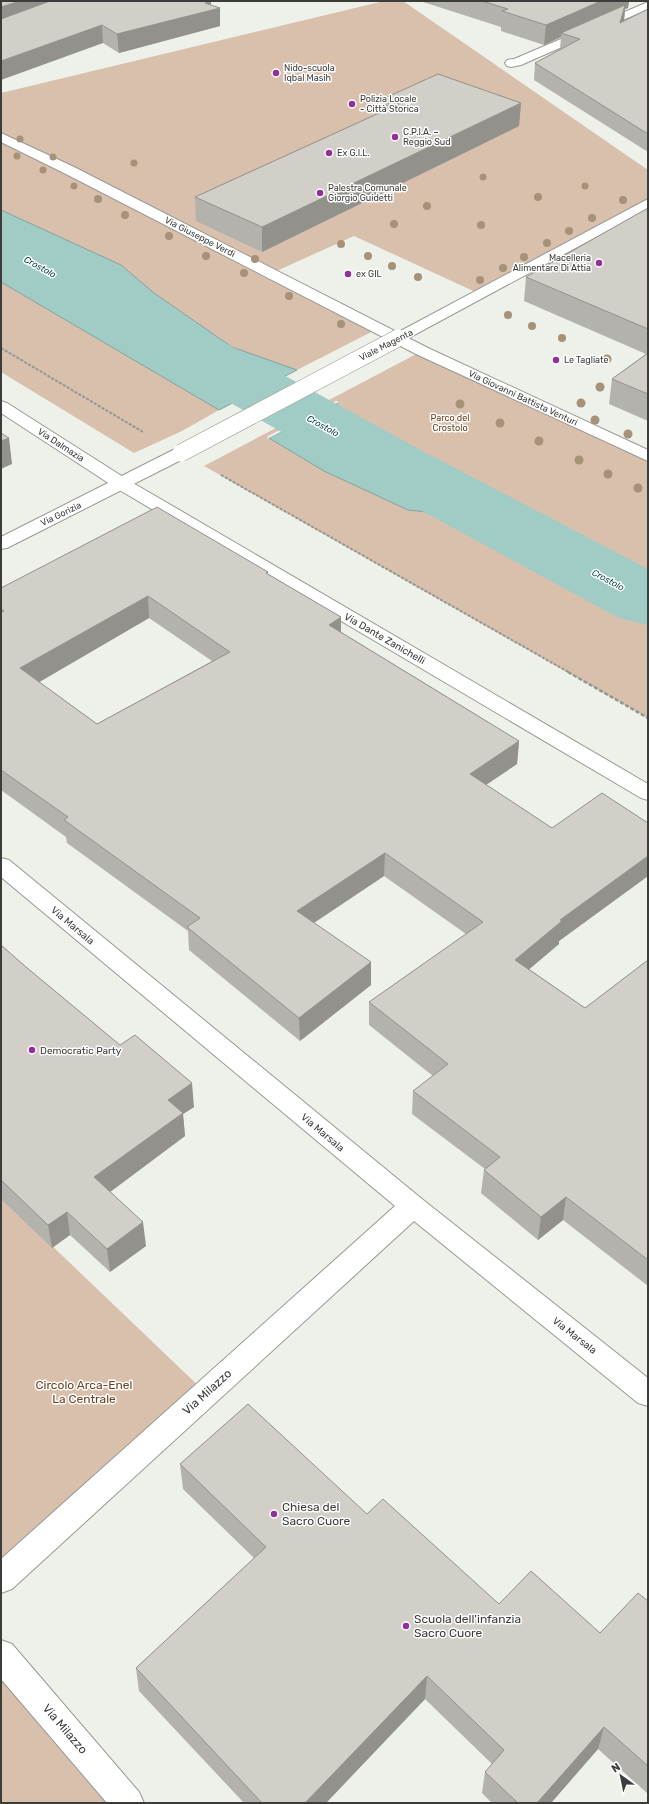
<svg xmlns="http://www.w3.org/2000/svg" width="649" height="1804" font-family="Rubik,sans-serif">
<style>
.green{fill:#d8c0ad}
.water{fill:#a1ccc5;stroke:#83a19b}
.pier{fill:#eef1e9}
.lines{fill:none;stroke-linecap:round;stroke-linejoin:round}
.river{fill:#a1ccc5;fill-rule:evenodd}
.minor-casing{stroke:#979993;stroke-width:2}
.tertiary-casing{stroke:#979993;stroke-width:2}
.secondary-casing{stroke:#979993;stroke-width:2}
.path-far1{stroke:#949691;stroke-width:2;stroke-dasharray:3 1.5;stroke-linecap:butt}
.path{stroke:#949691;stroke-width:2.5;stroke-dasharray:4 2;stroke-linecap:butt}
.minor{fill:#fff;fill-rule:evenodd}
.tertiary{fill:#fff;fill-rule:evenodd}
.secondary{fill:#fff;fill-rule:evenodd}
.secondary-bridge-casing{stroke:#979993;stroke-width:18;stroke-linecap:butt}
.secondary-bridge{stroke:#fff;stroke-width:17}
.tree{fill:#a69179}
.wall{fill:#b4b2ac;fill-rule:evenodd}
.shaded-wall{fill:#92918c}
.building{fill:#d1cfc8;stroke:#92918c;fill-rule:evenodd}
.poi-dot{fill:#913098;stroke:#fff;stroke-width:1.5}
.labels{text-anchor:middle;stroke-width:3;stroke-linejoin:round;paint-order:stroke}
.far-poi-label{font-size:9px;fill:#3c3d3a;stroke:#fff;text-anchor:start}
.far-street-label{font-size:9px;fill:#3c3d3a;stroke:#fff}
.far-water-label{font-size:9px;font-style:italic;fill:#00433d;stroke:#fff}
.far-park-label{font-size:9px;fill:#6b421e;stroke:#fff}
.street-label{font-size:10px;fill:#3c3d3a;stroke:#fff}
.poi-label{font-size:10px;fill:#3c3d3a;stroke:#fff;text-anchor:start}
.near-park-label{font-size:12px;fill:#6b421e;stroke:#fff}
.near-street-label{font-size:12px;fill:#3c3d3a;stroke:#fff}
.near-poi-label{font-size:12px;fill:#3c3d3a;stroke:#fff;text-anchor:start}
</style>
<rect width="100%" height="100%" fill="#eef1e9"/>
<path class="green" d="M384 1H403L648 170V203L482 295 354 236 272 273 379 328 297 370 232 347 154 293 121 265 1 210V93Z
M1 282 219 410 182 431 134 453 1 372Z
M422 351 648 456V572L612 559 539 521 419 468 400 455 352 432 342 418 269 438 324 471 408 510 427 512 609 596 648 621V718L204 466Z
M1 1197 206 1393 1 1579Z
M1 1655 128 1803H1Z"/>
<path class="water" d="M1 210 121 265 154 293 232 347 297 370 219 410 1 282Z
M337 403 342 418 352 432 400 455 419 468 539 521 612 559 648 572V621L609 596 427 512 408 510 324 471 269 438Z"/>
<path class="pier" d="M336 401 339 402 267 439 268 436Z"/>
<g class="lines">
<path class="river" d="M1 226 23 232 415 447 648 569V625L619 618 363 479 1 271Z"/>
<g class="minor-casing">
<path id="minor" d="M648 2V9L521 65 511 67 507 66 505 63 507 60 514 59Z
M1 133 74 167 428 348 648 450V461L416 354 64 173 1 142Z
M1 858 9 860 422 1199 648 1378V1406L638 1403 414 1221 12 1589 1 1593V1559L395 1206 1 877Z
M1 1640 12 1644 139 1792 144 1803H107L1 1679Z"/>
</g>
<g class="tertiary-casing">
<path id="tertiary" d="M1 401 7 403 128 480 648 784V800L641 798 116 488 1 413Z"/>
</g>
<g class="secondary-casing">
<path id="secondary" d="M648 199V209L403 341 398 343 393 341 390 338 393 335Z
M181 448 187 449 189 453 187 457 7 548 1 549V537L175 449Z"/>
</g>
<path class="path-far1" d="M1 348 143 432
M221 475 570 673"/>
<path class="path" d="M568 672 648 718"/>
<use href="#minor" class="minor"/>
<use href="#tertiary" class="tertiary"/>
<use href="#secondary" class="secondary"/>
<g class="secondary-bridge-casing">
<path id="secondary-bridge" d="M181 453 398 338"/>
</g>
<use href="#secondary-bridge" class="secondary-bridge"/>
</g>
<g class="tree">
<circle cx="20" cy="139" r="3.5"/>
<circle cx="17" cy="156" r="3.5"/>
<circle cx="53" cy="157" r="3.5"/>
<circle cx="134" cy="163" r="3.5"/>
<circle cx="43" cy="170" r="3.5"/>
<circle cx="483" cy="177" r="3.5"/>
<circle cx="74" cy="186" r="3.5"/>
<circle cx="585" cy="186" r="3.5"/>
<circle cx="538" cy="197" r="4"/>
<circle cx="98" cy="199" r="4"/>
<circle cx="623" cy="200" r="4"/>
<circle cx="427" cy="206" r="4"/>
<circle cx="125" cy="215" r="4"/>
<circle cx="592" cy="218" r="4"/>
<circle cx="394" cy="224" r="4"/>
<circle cx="481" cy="225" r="4"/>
<circle cx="569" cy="231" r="4"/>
<circle cx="169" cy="236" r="4"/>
<circle cx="547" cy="243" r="4"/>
<circle cx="341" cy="244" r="4"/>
<circle cx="206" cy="256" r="4"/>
<circle cx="368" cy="256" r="4"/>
<circle cx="524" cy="257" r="4"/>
<circle cx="255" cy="259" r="4"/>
<circle cx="392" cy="266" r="4"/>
<circle cx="503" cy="268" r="4"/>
<circle cx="244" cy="273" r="4"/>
<circle cx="418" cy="277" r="4"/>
<circle cx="480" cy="280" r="4"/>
<circle cx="289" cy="296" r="4"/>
<circle cx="508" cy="315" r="4"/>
<circle cx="341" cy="324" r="4"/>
<circle cx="532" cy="326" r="4"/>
<circle cx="562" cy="338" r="4"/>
<circle cx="607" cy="359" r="4.5"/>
<circle cx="600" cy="387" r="4.5"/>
<circle cx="581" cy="403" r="4.5"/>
<circle cx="460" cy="404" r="4.5"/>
<circle cx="595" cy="420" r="4.5"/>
<circle cx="500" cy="423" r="4.5"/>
<circle cx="628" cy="434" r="4.5"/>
<circle cx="539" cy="441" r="4.5"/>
<circle cx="579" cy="460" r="4.5"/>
<circle cx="608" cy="474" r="4.5"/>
<circle cx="638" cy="488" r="4.5"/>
</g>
<path class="wall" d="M1 1 211 2V5L220 8V26L119 53 103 43Z
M420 1H629L628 8 625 9 624 22 648 9V152L534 80 535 63 560 49 561 37 544 45 501 31V27Z
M385 98 521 103 519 126 262 252 196 221 195 197 385 110Z
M648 208V421L609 404 612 379 646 354 524 301 526 277Z
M268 572V574L341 617V632L519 741 517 764 486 785 552 828 648 823V876L559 941V944L529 969 585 1008 648 960V1286L563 1220 538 1240 481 1193 484 1170 485 1169 412 1114 413 1091 433 1076 369 1025V1002L466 934 384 876 314 923 371 985 300 1041 189 950 188 931 67 843 66 837 1 790V588ZM149 618 212 661 97 724 39 682Z
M1 945 26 967 194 1107 183 1114 185 1136 110 1192 146 1246 110 1272 70 1235 52 1248 1 1199Z
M180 1464 367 1514 499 1604 600 1633 648 1601V1794L598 1749 551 1803H492L482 1793 485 1772 492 1764 425 1699 326 1803H244L139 1691 136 1668 254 1558 183 1489Z"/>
<path class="shaded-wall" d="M20 1H73L1 26V7Z
M601 1H629L628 8 625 9 624 21 618 40 561 33V37L544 45 546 25Z
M211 2V10L220 8V26L119 53 117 34 205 3Z
M102 25 103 43 1 80V61Z
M521 103 519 126 262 252V227Z
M9 438 12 464 1 469V441Z
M148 596 149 618 24 691 20 668Z
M341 617V640L329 625Z
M519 741 517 764 468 797 470 774Z
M385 853 384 876 297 934V911Z
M648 856V876L559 941V944L513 983 515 960 560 920Z
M371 962V985L300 1041 299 1018Z
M192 1083 194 1107 183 1114 185 1136 98 1201 94 1177 168 1100Z
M566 1197 563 1220 538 1240 541 1217Z
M67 1212 70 1235 52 1248 48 1225Z
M143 1222 146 1246 110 1272 107 1249Z
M427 1676 425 1699 326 1803H305Z
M604 1727 598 1749 551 1803H537Z"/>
<path class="building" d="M1 1H20L1 7Z
M50 1H210L211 2 205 3 220 8 117 34 102 25 1 61V19Z
M482 1H601L546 25 502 11 508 9Z
M625 5 620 23 648 9V134L535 63 580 39 561 33Z
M438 74 521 103 262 227 195 197 399 104 385 98Z
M648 208V329L526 277Z
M648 353V394L612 379Z
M1 433 9 438 1 441Z
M157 507 268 572 266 573 341 617 329 625 519 741 470 774 552 828 602 793 648 823V856L560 920 562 921 515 960 585 1008 648 960V1260L566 1197 541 1217 484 1170 500 1157 413 1091 448 1064 369 1002 483 922 385 853 297 911 371 962 299 1018 187 927 200 918 64 820 68 817 1 770V612L4 611 1 609V588ZM148 596 230 652 97 724 20 668Z
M1 945 26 967 120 1045 135 1035 192 1083 168 1100 183 1113 94 1177 143 1222 107 1249 67 1212 48 1225 1 1180Z
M248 1404 367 1514 383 1499 499 1604 531 1571 600 1633 638 1593 648 1601V1766L604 1727 537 1803H518L485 1772 504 1750 427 1676 305 1803H262L136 1668 266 1547 180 1464Z"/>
<g class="poi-dot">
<circle cx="276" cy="73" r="4"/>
<circle cx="352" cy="104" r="4"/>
<circle cx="395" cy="137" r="4"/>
<circle cx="329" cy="153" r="4"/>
<circle cx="320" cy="193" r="4"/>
<circle cx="599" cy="263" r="4"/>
<circle cx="348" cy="274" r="4"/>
<circle cx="556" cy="360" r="4"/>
<circle cx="32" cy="1050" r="4"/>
<circle cx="274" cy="1514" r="4"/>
<circle cx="406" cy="1626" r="4"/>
</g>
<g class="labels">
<g class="far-poi-label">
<text x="284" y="71">Nido-scuola<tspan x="284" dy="10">Iqbal Masih</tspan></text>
<text x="360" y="102">Polizia Locale<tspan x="360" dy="10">- Città Storica</tspan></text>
<text x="403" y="135">C.P.I.A. –<tspan x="403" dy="10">Reggio Sud</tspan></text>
<text x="337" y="156">Ex G.I.L.</text>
<text x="328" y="191">Palestra Comunale<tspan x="328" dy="10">Giorgio Guidetti</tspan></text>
<text x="591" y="261" text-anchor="end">Macelleria<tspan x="591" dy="10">Alimentare Di Attia</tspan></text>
<text x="356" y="277">ex GIL</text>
<text x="564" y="363">Le Tagliate</text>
</g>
<g class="far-street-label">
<text transform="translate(200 237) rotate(27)" y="3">Via Giuseppe Verdi</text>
<text transform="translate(386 345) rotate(-27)" y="3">Viale Magenta</text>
<text transform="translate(523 398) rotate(25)" y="3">Via Giovanni Battista Venturi</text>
<text transform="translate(61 445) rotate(33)" y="3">Via Dalmazia</text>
<text transform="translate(61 514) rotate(-26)" y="3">Via Gorizia</text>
</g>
<g class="far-water-label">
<text transform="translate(40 267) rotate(29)" y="3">Crostolo</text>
<text transform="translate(323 426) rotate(29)" y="3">Crostolo</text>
<text transform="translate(608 580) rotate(28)" y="3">Crostolo</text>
</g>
<g class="far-park-label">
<text x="450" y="421">Parco del<tspan x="450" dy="10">Crostolo</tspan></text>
</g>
<g class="street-label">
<text transform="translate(385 638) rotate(30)" y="4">Via Dante Zanichelli</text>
<text transform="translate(73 925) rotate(40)" y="4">Via Marsala</text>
<text transform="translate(323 1132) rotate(40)" y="4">Via Marsala</text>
<text transform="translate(575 1335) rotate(38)" y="4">Via Marsala</text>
</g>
<g class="poi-label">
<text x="40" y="1054">Democratic Party</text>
</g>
<g class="near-park-label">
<text x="84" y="1389">Circolo Arca-Enel<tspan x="84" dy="14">La Centrale</tspan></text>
</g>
<g class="near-street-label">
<text transform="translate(207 1392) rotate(-42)" y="4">Via Milazzo</text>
<text transform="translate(65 1729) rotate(49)" y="4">Via Milazzo</text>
</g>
<g class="near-poi-label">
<text x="282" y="1511">Chiesa del<tspan x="282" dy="14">Sacro Cuore</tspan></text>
<text x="414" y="1623">Scuola dell'infanzia<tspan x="414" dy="14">Sacro Cuore</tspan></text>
</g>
</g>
<rect width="649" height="1804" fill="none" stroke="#3c3d3a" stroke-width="4"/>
<g transform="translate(621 1776) rotate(327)" stroke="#ffffff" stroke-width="3" paint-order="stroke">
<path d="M0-3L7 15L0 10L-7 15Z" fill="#3c3d3a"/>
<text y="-6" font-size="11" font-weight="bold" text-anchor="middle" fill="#3c3d3a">N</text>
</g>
</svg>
